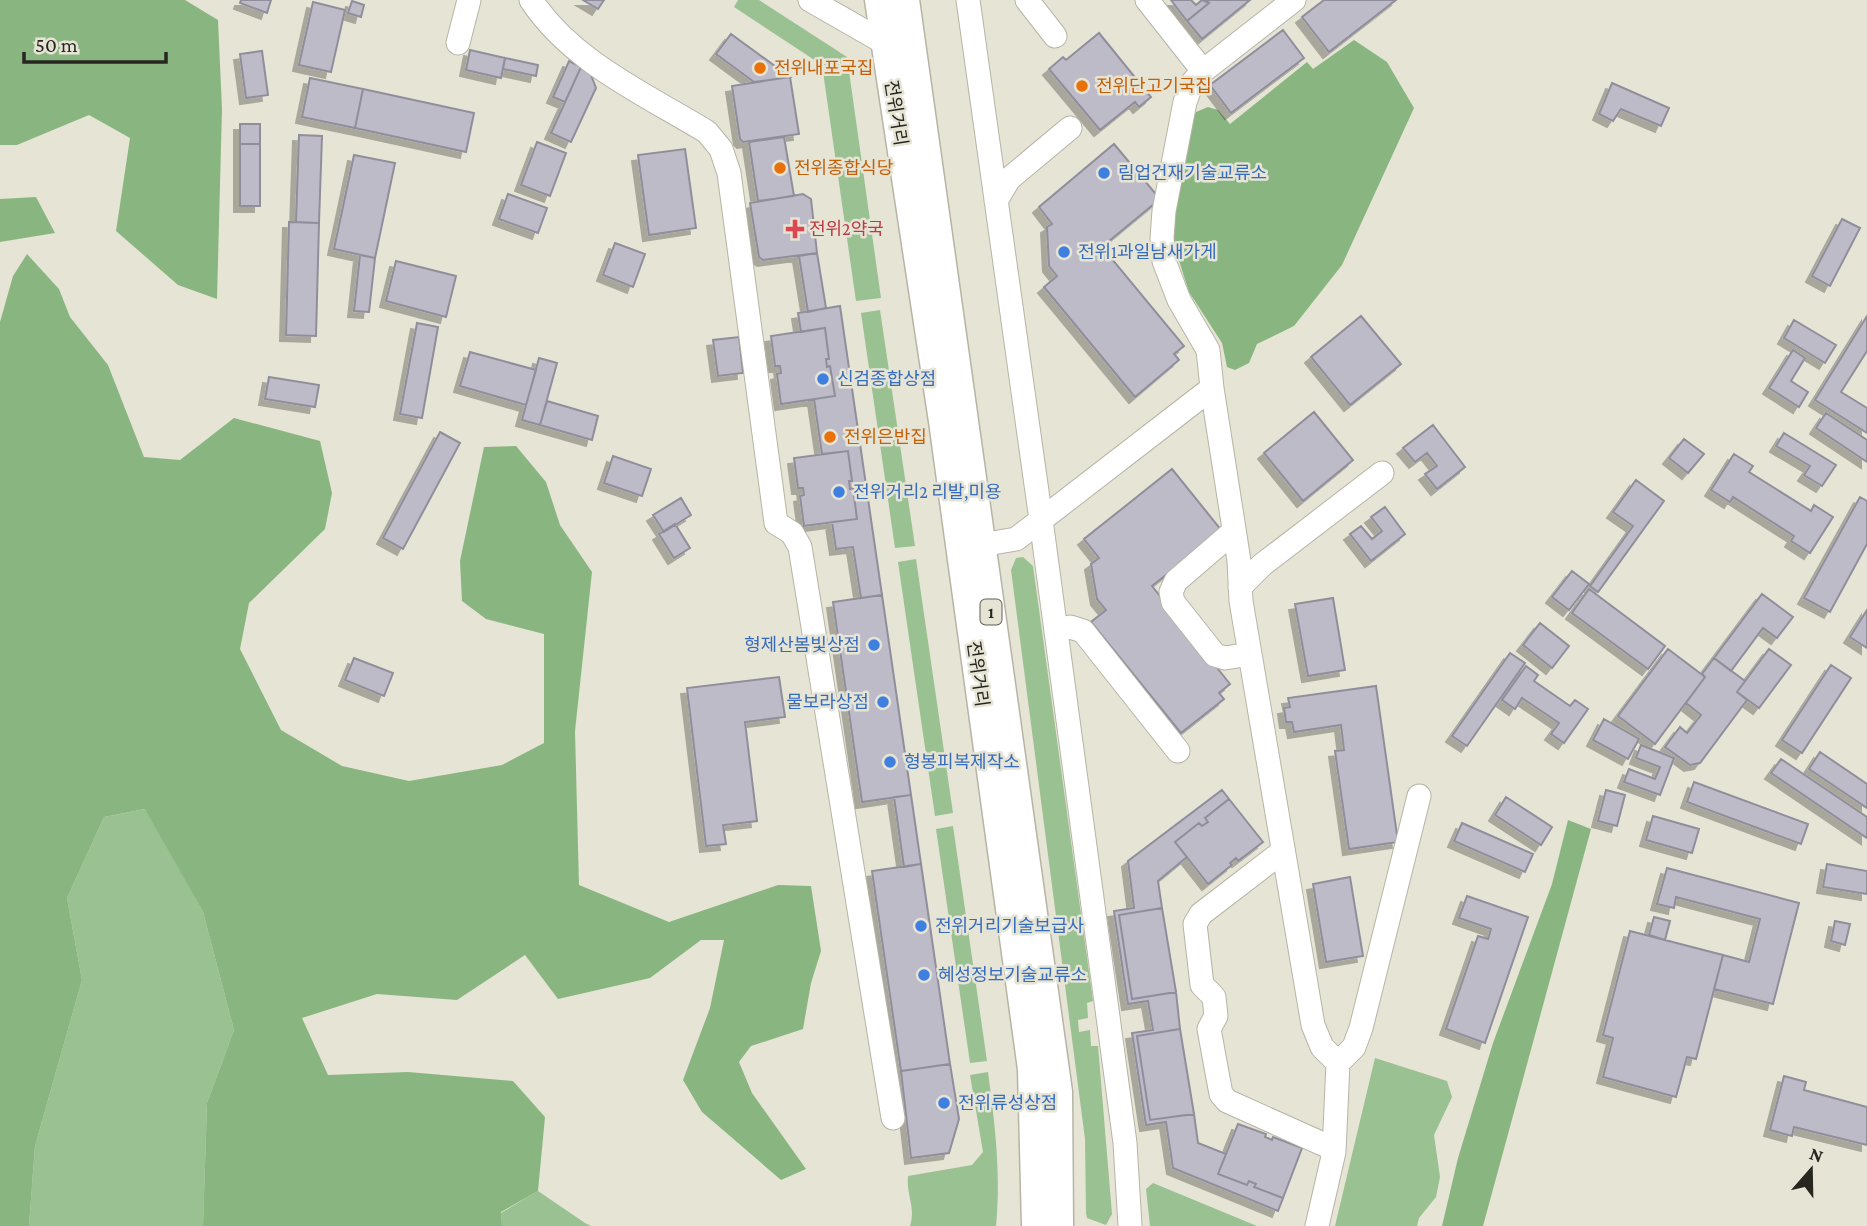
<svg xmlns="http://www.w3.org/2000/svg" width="1867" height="1226" font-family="'Crimson Pro','Noto Sans KR',serif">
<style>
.green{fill:#99c191}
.forest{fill:#89b680}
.building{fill:#bebbc9;stroke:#918e9c;stroke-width:2;filter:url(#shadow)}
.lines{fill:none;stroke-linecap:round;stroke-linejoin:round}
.minor-casing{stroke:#b7b4a6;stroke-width:25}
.major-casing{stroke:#b7b4a6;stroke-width:31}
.minor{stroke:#fff;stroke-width:23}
.major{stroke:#fff;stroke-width:28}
.food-dot{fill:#e8710a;stroke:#e6e4d5;stroke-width:2.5}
.shop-dot{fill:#3f7fe0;stroke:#e6e4d5;stroke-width:2.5}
.health-dot{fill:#e0444e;stroke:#e6e4d5;stroke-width:2.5}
.labels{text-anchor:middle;stroke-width:5;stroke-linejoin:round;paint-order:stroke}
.shield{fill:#e6e4d5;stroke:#605f56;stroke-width:2}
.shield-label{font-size:16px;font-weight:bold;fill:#272620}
.food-label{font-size:18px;fill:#c56008;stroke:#e6e4d5;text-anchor:start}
.street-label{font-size:18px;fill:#272620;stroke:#e6e4d5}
.shop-label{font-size:18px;fill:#366cbe;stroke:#e6e4d5;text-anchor:start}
.health-label{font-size:18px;fill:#be3a42;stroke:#e6e4d5;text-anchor:start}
</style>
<defs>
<filter id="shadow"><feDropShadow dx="-6" dy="6" stdDeviation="0" flood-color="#0004"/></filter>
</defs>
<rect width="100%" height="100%" fill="#e6e4d5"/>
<path class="green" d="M738 0H759L847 57 881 298 856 301 822 65 734 7Z
M880 310 915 546 895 548 861 313Z
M1023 557 1033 566 1093 1001 1087 1003 1088 1018 1078 1020 1079 1032 1090 1030 1091 1046H1098L1112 1214 1106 1225 1087 1218 1086 1213 1085 1139 1011 570 1016 558Z
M916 559 953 813 935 816 898 562Z
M146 809 203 912 234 1030 207 1103 203 1226H29L35 1146 82 980 67 898 104 817Z
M953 826 987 1061 970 1063 936 829Z
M1375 1058 1447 1081 1452 1097 1434 1135 1440 1177 1436 1197 1419 1218 1417 1226H1335Z
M988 1072C995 1125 1001 1173 996 1226H910C916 1207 906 1195 908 1176L972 1165 983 1152 970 1075Z
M1153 1183 1257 1226H1150L1146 1189Z
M538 1191 585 1223 591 1226H502L501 1213Z"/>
<path class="forest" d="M0 0H185L218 20 222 109 217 299 178 285 116 231 130 138 89 115 17 145H0Z
M1354 40 1387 62 1414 108 1342 265 1294 326 1257 344 1249 363 1235 370 1227 367 1222 343 1189 292 1173 242 1172 206 1192 120 1196 112 1208 107 1218 110 1230 124 1307 62 1313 69Z
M36 197 55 233 0 242V199Z
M27 254 59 289 70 317 108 365 144 457 180 460 234 418 320 441 332 493 325 529 249 603 240 649 281 730 342 766 409 781 502 765 544 743V634L486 619 462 601 460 561 484 447 516 446 546 482 560 525 592 572 575 731 579 885 669 922 778 885 811 886 821 951 811 983 803 1029 751 1046 739 1062 752 1093 806 1169 781 1180 702 1112 683 1080 710 1008 724 940H701L650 978 558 999 525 955 457 1000 377 994 302 1018 328 1075 408 1072 513 1081 545 1117 538 1191 501 1212 502 1226H203L207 1103 234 1030 203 912 145 809 104 817 67 898 82 980 35 1146 29 1226H0V322L13 276Z
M1568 820 1591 829 1483 1226H1442L1458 1158 1493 1043 1552 884Z"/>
<path class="building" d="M241 0H271L267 13 240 3Z
M583 0H604L598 9Z
M1171 0H1191L1196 5 1202 0 1209 3 1187 21Z
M1206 0H1250L1202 39 1187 21 1209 3Z
M1324 0H1396L1329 52 1302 17Z
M352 1 364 5 361 17 348 13Z
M313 2 345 10 331 72 299 65Z
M1283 30 1304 58 1231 113 1210 85Z
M1099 33 1151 97 1139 107 1135 102 1100 130 1049 69 1063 57 1066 60Z
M731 34 790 77 754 82 716 54Z
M470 50 505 58 501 78 466 70Z
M262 51 268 95 246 98 240 54Z
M505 58 538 65 536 76 503 69Z
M569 61 581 67 565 102 553 97Z
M581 67 589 70 596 88 571 142 551 133Z
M790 77 799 134 743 142 740 139 732 86Z
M310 78 363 89 355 128 302 117Z
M1612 83 1669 108 1661 126 1621 109 1613 121 1599 114Z
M363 89 474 113 466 152 355 128Z
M240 124H260V144H240Z
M299 135 322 136 319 223 296 222Z
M784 137 794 196 758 201 749 142Z
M537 142 566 153 550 196 521 185Z
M240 144H260V206H240Z
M1114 144 1160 199 1102 247 1184 346 1174 354 1179 360 1135 397 1044 287 1057 276 1049 266 1047 227 1052 224 1039 207Z
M685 149 696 228 649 235 638 155Z
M354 155 395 163 375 258 334 249Z
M508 194 547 208 538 233 499 219Z
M803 194 811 199 817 253 763 260 759 257 750 203Z
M1842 219 1860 228 1830 286 1812 276Z
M289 222 319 223 316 336 286 335Z
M615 243 645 254 633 287 603 275Z
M817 253 826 308 808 312 799 256Z
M360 255 375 258 369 312 354 311Z
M396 261 456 276 446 317 386 301Z
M840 306 882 595 861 598 853 547 836 549 832 522 857 519 853 488 850 489 849 481H852L848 451 822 454 814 399 835 396 830 366 827 367 826 359H829L825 328 801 332 798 313Z
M1361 316 1401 364 1350 405 1311 357Z
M1867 316V351L1841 392 1867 408V433L1815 400Z
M1794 320 1836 345 1825 363 1784 338Z
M417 323 438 327 422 418 400 414Z
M825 328 829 359H826L827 367 830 366 835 396 781 404 777 374 781 373 780 366H775L771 336Z
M739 337 743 373 718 376 713 340Z
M1793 350 1805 358 1791 381 1808 392 1799 407 1769 388Z
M470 352 536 370 526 405 460 386Z
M539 358 557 363 540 425 522 420Z
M269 377 319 385 315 407 265 399Z
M547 401 598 416 592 440 540 425Z
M1314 412 1353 460 1303 501 1264 453Z
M1826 413 1867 440V462L1816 428Z
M1433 425 1465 467 1437 489 1425 474 1437 466 1427 453 1415 462 1403 448Z
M440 432 460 443 403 549 383 538Z
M1784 433 1836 465 1822 486 1804 475 1810 466 1776 446Z
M1684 439 1704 454 1688 473 1669 458Z
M848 451 852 481H849L850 489 853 488 857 519 804 526 800 496 804 495 803 488H798L794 458Z
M1734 454 1753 466 1749 472 1811 511 1814 505 1833 517 1810 553 1791 541 1794 536 1733 497 1730 502 1711 490Z
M613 456 651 469 642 496 604 483Z
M1172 469 1222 531 1152 586 1230 684 1219 693 1224 699 1181 733 1091 622 1106 610 1097 599 1091 564 1099 558 1084 539Z
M1636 480 1664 501 1598 592 1590 586 1633 526 1613 512Z
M1860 497 1867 501V544L1830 612 1804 598Z
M681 498 691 515 664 532 653 515Z
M1385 507 1405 534 1371 561 1350 534 1361 526 1372 539 1382 531 1371 517Z
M675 524 690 548 674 558 659 534Z
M1572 571 1589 584 1569 610 1552 597Z
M1589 589 1665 646 1648 669 1572 613Z
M1762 594 1793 617 1777 638 1763 628 1731 671 1714 658Z
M882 595 911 795 862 802 833 602Z
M1333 598 1345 670 1308 676 1295 604Z
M1867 610V648L1850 637Z
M1540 623 1569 646 1552 668 1523 645Z
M1668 649 1705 677 1655 744 1618 716Z
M1769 649 1791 665 1759 708 1737 692Z
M1510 653 1525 663 1467 746 1452 736Z
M354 658 393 673 384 696 345 680Z
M1714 658 1745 681 1737 692 1747 700 1700 763 1690 765 1665 747 1680 727 1687 733 1701 715 1686 703 1705 677 1702 674Z
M1831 665 1851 678 1802 753 1782 740Z
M1526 666 1538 675 1534 681 1570 706 1575 700 1588 709 1564 743 1551 734 1559 723 1522 698 1515 709 1502 700Z
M779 677 785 717 745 722 757 821 723 825 726 844 706 846 687 688Z
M1376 686 1398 842 1349 849 1335 751 1344 750 1341 725 1294 732 1292 722H1286L1284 708 1290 707 1288 698Z
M1604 719 1639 739 1628 759 1593 740Z
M1641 745 1674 758 1660 795 1624 782 1629 769 1655 779 1660 767 1636 758Z
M1820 752 1867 784V808L1809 769Z
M1781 759 1867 817V838L1771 773Z
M1694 782 1808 824 1801 844 1687 802Z
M1222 790 1229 799 1205 818 1208 822 1202 826 1199 823 1175 842 1187 857 1158 881 1162 908 1119 915 1132 999 1176 992 1180 1029 1137 1036 1150 1120 1194 1114 1198 1143 1226 1154 1218 1174 1247 1185 1249 1181 1256 1184 1254 1187 1283 1198 1278 1211 1173 1168 1166 1122 1146 1125 1132 1033 1153 1030 1148 1001 1128 1004 1114 911 1134 908 1128 861Z
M1606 790 1625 795 1617 826 1598 821Z
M911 795 921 864 904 867 894 797Z
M1506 797 1552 827 1541 845 1495 815Z
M1229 799 1263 842 1238 861 1236 858 1230 863 1232 865 1208 884 1175 842 1199 823 1202 826 1208 822 1205 818Z
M1653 816 1699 829 1692 853 1646 840Z
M1462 823 1533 854 1525 872 1454 841Z
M921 864 950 1064 901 1071 872 871Z
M1827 864 1867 871V894L1823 887Z
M1667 868 1799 903 1773 1004 1714 989 1723 955 1749 962 1760 919 1676 897 1674 908 1657 904Z
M1350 877 1363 956 1326 962 1313 884Z
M1467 896 1528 917 1485 1043 1446 1029 1478 936 1488 939 1491 929 1459 918Z
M1162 908 1176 992 1132 999 1119 915Z
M1654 917 1670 921 1665 940 1649 935Z
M1835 921 1850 924 1845 945 1831 941Z
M1630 931 1723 955 1696 1059 1687 1057 1676 1097 1603 1077 1613 1038 1603 1035Z
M1180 1029 1194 1114 1150 1120 1137 1036Z
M950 1064 959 1119 949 1153 911 1158 901 1071Z
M1784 1076 1806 1082 1804 1090 1867 1107V1145L1794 1127 1792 1136 1770 1130Z
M1238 1124 1266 1134 1265 1137 1272 1140 1273 1137 1302 1148 1283 1198 1254 1187 1256 1184 1249 1181 1247 1185 1218 1174Z"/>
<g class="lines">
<g class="minor-casing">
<path id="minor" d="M531 0C572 62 645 94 707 132L721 149 729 173 776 523 792 533 800 547 893 1118
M810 0 885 43
M968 0 1041 520 1212 388 1239 561 1241 601 1313 1025 1322 1047 1338 1063
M1027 0 1055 36
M1147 0 1203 71
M458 43 469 0
M996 201 1009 179 1070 128
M1212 388 1208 350 1179 300 1164 261 1162 238 1164 211 1185 102 1192 83 1203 71 1294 0
M1233 532 1176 581 1171 592 1173 602 1215 655 1225 658 1250 654
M981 545 1016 539 1041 520 1125 1143 1130 1226
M1240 587 1262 565 1382 473
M1056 631 1070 627 1083 631 1178 751
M1283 851 1201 914 1195 924 1202 985 1214 997 1216 1016 1209 1029 1221 1094 1227 1101 1334 1149
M1317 1226 1334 1152 1338 1063 1354 1047 1361 1028 1419 796"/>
</g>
<g class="major-casing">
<path id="major" d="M879 0 943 421 1032 1069 1036 1226
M905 0 1058 1092 1059 1226"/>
</g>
<use href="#minor" class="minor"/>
<use href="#major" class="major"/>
</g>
<g class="food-dot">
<circle cx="760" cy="68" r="7"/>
<circle cx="1082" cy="86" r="7"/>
<circle cx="780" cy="168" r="7"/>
<circle cx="830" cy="437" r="7"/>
</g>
<g class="shop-dot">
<circle cx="1104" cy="173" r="7"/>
<circle cx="1064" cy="252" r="7"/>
<circle cx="823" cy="379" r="7"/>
<circle cx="839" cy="492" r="7"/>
<circle cx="874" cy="645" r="7"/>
<circle cx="883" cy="702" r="7"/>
<circle cx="890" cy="762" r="7"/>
<circle cx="921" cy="926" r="7"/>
<circle cx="924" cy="975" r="7"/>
<circle cx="944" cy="1103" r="7"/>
</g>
<path class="health-dot" d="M791.5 218.5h7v7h7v7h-7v7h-7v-7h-7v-7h7z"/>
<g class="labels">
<rect class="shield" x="980.5" y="599.5" width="21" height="25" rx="5"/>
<g class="shield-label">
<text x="991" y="618">1</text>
</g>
<g class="food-label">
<text x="774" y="74">전위내포국집</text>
<text x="1096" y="92">전위단고기국집</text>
<text x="794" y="174">전위종합식당</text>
<text x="844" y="443">전위은반집</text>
</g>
<g class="street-label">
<text transform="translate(896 113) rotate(81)" y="6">전위거리</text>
<text transform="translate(978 674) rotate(82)" y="6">전위거리</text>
</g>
<g class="shop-label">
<text x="1118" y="179">림업건재기술교류소</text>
<text x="1078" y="258">전위1과일남새가게</text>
<text x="837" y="385">신검종합상점</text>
<text x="853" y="498">전위거리2 리발,미용</text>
<text x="860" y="651" text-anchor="end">형제산봄빛상점</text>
<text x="869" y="708" text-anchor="end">물보라상점</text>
<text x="904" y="768">형봉피복제작소</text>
<text x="935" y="932">전위거리기술보급사</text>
<text x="938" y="981">혜성정보기술교류소</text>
<text x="958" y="1109">전위류성상점</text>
</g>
<g class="health-label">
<text x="809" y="235">전위2약국</text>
</g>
</g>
<g transform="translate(1811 1170) rotate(20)" stroke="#e6e4d5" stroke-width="5" paint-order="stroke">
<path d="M0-5L12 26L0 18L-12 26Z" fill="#272620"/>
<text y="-10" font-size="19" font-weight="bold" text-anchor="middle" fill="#272620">N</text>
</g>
<path d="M24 52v10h142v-10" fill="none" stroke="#272620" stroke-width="3.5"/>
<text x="35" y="52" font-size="21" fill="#272620" stroke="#e6e4d5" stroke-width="5" paint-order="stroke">50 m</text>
</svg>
